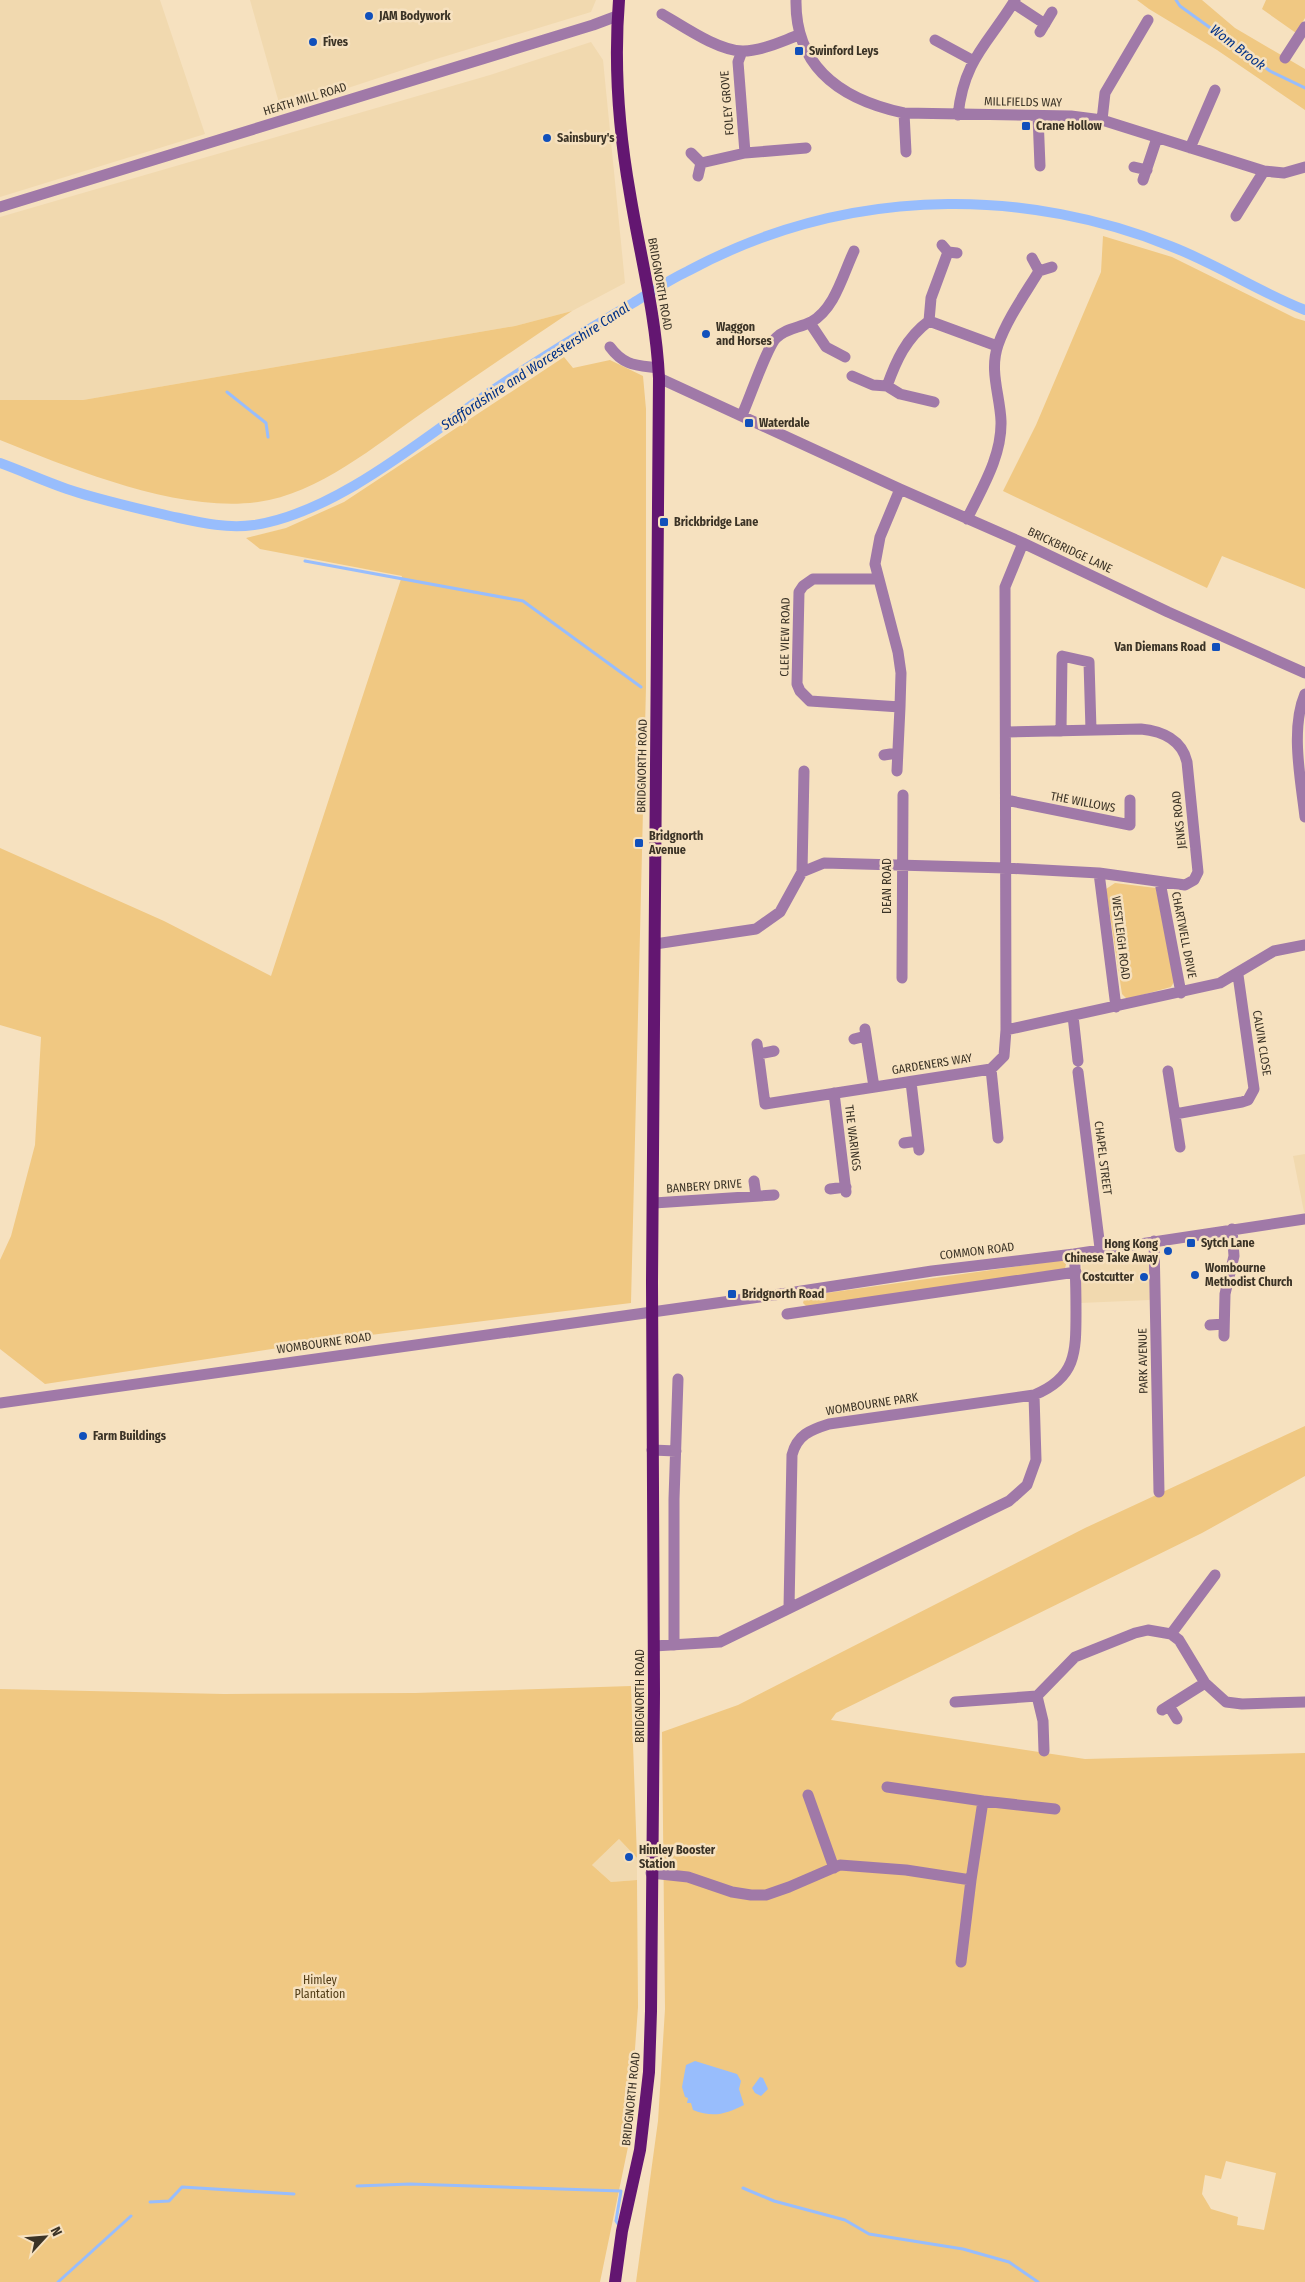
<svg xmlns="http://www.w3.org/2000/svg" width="1305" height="2282" font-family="'Fira Sans Condensed',sans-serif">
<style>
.built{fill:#f1d9af}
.green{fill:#f0c882;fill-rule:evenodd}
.water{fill:#98bdfc}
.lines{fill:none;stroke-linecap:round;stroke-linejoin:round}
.stream{stroke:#98bdfc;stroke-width:3}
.canal{stroke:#98bdfc;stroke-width:10}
.minor{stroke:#a079a8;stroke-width:11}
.major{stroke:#631671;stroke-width:12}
.poi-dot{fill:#1150bb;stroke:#f6e1bf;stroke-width:2}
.labels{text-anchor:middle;stroke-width:5;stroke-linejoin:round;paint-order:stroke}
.poi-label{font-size:12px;font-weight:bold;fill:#3b3326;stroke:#f6e1bf;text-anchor:start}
.street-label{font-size:12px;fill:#3b3326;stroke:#f6e1bf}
.park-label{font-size:12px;fill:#523d17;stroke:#f6e1bf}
.water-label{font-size:14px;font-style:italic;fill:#003187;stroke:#f6e1bf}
</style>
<rect width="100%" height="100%" fill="#f6e1bf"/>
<path class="built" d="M0 0H160L205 134 0 197Z
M250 0H596L591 12 433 60 281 110Z
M591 42 603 60 625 283 572 311 515 326 83 400H0V217L490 75Z
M1305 1154V1212H1304L1293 1156Z
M1149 1254 1150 1300 1080 1303 1082 1261Z
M619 1839 637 1858V1880L611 1882 592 1865Z"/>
<path class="green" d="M1137 0H1202L1235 28 1305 69V110L1217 50 1149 9Z
M1266 0H1305V18L1296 33 1262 9Z
M1103 236 1172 257 1295 318 1305 321V589L1222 556 1207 588 1003 491 1036 425 1101 272Z
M572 311C523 344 474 377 425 411 376 445 318 494 258 502 178 513 73 469 0 440V400H83L515 326Z
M564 357 573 368 610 360 643 376 646 409V687L631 1303 330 1340 45 1384 0 1349V1260L11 1236 35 1145 41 1037 0 1025V848L164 921 271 976 402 576 260 549 246 538 286 528 344 502Z
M1115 883 1156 888 1174 982 1171 987 1127 999 1122 994 1106 889Z
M1063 1260 1066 1264 1065 1269 807 1307 803 1303 805 1296Z
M1305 1426V1476L1202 1533 836 1713 831 1720 1085 1759 1305 1753V2282H636L658 2121 665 2009 662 1732 738 1705 1085 1528ZM1226 2161 1276 2173 1264 2230 1237 2225 1238 2217 1211 2209 1202 2194 1205 2175 1221 2179Z
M631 1686 637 1858 619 1839 592 1865 611 1882 637 1880 638 2007 628 2147 600 2282H0V1689L224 1694 415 1693Z"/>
<path class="water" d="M695 2061 737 2074 741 2081 739 2089 744 2105C726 2114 713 2118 693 2110L691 2103H687L688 2098 685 2097 682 2087 686 2065Z
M760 2077 763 2078 768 2089 761 2096 755 2093 752 2088Z"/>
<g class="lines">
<path class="stream" d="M1176 0 1180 6 1270 71 1305 88
M227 392 266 423 268 437
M305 561 523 601 641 687
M357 2186 410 2184 621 2191 616 2221 618 2224
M743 2188 774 2201 845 2220 869 2234 963 2249 1009 2262 1038 2282
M150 2202 169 2201 182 2187 294 2194
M58 2282 131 2216"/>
<path class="canal" d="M0 463C22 471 44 481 67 489 100 500 135 508 170 516 198 522 225 529 254 525 330 514 414 446 476 402 527 366 580 334 633 303 651 292 669 280 688 271 768 228 857 205 948 204 1022 203 1101 218 1170 246 1217 264 1259 292 1305 310"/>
<path class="minor" d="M796 0C795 69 843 100 904 113L1071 116 1102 120 1264 171 1284 173 1305 167
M1013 3 1045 24
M662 14C683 26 718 51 743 51 762 51 782 41 799 35
M1040 32 1052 12
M935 40 972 60
M742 51 738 62 745 153
M1285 58 1305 27
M904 113 906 152
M958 115C964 59 988 44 1015 0
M1038 116 1040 166
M1102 120 1105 93 1148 20
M1190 148 1215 90
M691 153 701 163 698 176
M701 163 745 153 806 148
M1134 167 1147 170
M1143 180 1157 138
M0 207 593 25 617 16
M1236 216 1264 171
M942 245 948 252 957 253
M948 252 931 298 929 321 997 346
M1032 258 1039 271 1052 267
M810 323 826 347 845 357
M610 347C624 366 636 365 658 368
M852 376 873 385 887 386 900 394 934 402
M659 378 900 489 1023 543 1168 612 1305 673
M887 386C896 361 906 338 929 321
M742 415C749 400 767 347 776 338 786 328 799 328 811 322 835 309 843 274 854 251
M967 519C982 488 1002 456 1001 421 1000 395 989 371 998 345 1007 319 1025 294 1039 271
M878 579H813L803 586 799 592 797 684 800 691 810 701 900 707 901 673 898 652 875 564 880 537 900 489
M1305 694C1290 729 1301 781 1305 817
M1061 731 1062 656 1089 662 1091 730
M884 755 897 753
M897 771 900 707
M1006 800 1130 825V800
M802 872 804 771
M1099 873 1116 1007
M1160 882 1181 993
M655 944 756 929 780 912 802 872 824 863 1006 868 1099 873 1185 885 1194 880 1198 872 1187 762C1182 740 1162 731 1141 729L1007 732
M902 978 903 795
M1073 1016 1078 1061
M865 1029 874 1087
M1006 1030 1005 587 1023 543
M854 1039 866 1036
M757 1044 765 1104 991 1069 1004 1056 1006 1030 1220 983 1274 951 1305 945
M759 1054 774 1051
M991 1069 998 1138
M1168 1071 1180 1147
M1078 1072 1100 1248
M911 1082 919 1150
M834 1093 846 1192
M1175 1114 1242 1102 1248 1100 1254 1089 1238 975
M904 1143 918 1141
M754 1181 756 1196
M830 1189 846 1187
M654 1203 774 1195
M1154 1241 1159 1492
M787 1314 1076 1272
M1210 1325 1224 1324
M1224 1336 1225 1294 1234 1256 1232 1229
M0 1403 795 1292 932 1271 1074 1254 1305 1219
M652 1450 676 1451
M789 1608 792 1455C797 1435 810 1430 829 1424L1034 1395C1076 1378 1076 1353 1076 1312 1076 1293 1076 1273 1074 1254
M1171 1634 1215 1575
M674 1645V1499L678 1379
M654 1646 720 1642 1009 1501 1027 1485 1036 1460 1034 1395
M1037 1696 1043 1721 1044 1751
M955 1702 1037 1696 1075 1657 1135 1633 1148 1630 1171 1634 1179 1640 1205 1683 1226 1702 1242 1704 1305 1702
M1169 1706 1177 1719
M1162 1710 1205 1683
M808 1795 834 1868
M983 1801 1055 1809
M651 1873 688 1877 732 1892 751 1895H766L789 1887 840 1865 906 1870 971 1880 983 1801 887 1787
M961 1962 971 1880"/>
<path class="major" d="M615 2282 622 2231 640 2150 649 2072 651 2011 654 1693 652 1282 659 378C656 315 640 255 630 194 619 132 614 62 619 0"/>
</g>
<g class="poi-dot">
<circle cx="369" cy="16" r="5"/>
<circle cx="313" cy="42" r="5"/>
<rect x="794" y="46" width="10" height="10" rx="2.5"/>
<rect x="1021" y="121" width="10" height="10" rx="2.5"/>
<circle cx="547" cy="138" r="5"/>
<circle cx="706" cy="334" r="5"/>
<rect x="744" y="418" width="10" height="10" rx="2.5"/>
<rect x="659" y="517" width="10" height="10" rx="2.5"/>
<rect x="1211" y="642" width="10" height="10" rx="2.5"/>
<rect x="634" y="838" width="10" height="10" rx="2.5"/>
<rect x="1186" y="1238" width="10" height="10" rx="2.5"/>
<circle cx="1168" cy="1251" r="5"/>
<circle cx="1195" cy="1275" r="5"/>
<circle cx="1144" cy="1277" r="5"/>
<rect x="727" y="1289" width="10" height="10" rx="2.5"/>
<circle cx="83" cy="1436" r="5"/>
<circle cx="629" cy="1857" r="5"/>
</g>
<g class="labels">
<g class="poi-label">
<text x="379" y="20">JAM Bodywork</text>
<text x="323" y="46">Fives</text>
<text x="809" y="55">Swinford Leys</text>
<text x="1036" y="130">Crane Hollow</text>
<text x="557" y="142">Sainsbury's</text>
<text x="716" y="331">Waggon<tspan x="716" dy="14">and Horses</tspan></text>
<text x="759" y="427">Waterdale</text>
<text x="674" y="526">Brickbridge Lane</text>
<text x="1206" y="651" text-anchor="end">Van Diemans Road</text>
<text x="649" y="840">Bridgnorth<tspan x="649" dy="14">Avenue</tspan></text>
<text x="1201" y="1247">Sytch Lane</text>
<text x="1158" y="1248" text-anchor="end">Hong Kong<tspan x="1158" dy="14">Chinese Take Away</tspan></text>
<text x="1205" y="1272">Wombourne<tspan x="1205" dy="14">Methodist Church</tspan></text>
<text x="1134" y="1281" text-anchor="end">Costcutter</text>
<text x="742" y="1298">Bridgnorth Road</text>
<text x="93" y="1440">Farm Buildings</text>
<text x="639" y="1854">Himley Booster<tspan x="639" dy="14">Station</tspan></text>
</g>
<g class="street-label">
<text transform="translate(305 99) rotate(-17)" y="4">HEATH MILL ROAD</text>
<text transform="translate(1023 102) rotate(1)" y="4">MILLFIELDS WAY</text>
<text transform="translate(727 103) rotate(-95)" y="4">FOLEY GROVE</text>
<text transform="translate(660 284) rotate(80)" y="4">BRIDGNORTH ROAD</text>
<text transform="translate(1070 550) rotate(25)" y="4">BRICKBRIDGE LANE</text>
<text transform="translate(785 637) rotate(-89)" y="4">CLEE VIEW ROAD</text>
<text transform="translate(642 766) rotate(-89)" y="4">BRIDGNORTH ROAD</text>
<text transform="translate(1083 802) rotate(11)" y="4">THE WILLOWS</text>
<text transform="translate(1179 820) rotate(-96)" y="4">JENKS ROAD</text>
<text transform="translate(887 886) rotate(-90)" y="4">DEAN ROAD</text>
<text transform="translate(1184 935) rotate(79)" y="4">CHARTWELL DRIVE</text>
<text transform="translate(1121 938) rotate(83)" y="4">WESTLEIGH ROAD</text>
<text transform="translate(1262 1043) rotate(81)" y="4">CALVIN CLOSE</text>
<text transform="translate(932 1064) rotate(-9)" y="4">GARDENERS WAY</text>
<text transform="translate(853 1138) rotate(83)" y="4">THE WARINGS</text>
<text transform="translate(1103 1158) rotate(83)" y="4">CHAPEL STREET</text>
<text transform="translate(704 1186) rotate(-4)" y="4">BANBERY DRIVE</text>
<text transform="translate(977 1251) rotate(-7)" y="4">COMMON ROAD</text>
<text transform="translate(324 1343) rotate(-8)" y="4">WOMBOURNE ROAD</text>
<text transform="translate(1143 1361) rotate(-91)" y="4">PARK AVENUE</text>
<text transform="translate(872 1404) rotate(-9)" y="4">WOMBOURNE PARK</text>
<text transform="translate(640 1696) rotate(-90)" y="4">BRIDGNORTH ROAD</text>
<text transform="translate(631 2099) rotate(-84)" y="4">BRIDGNORTH ROAD</text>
</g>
<g class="park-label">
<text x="320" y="1984">Himley<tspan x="320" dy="14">Plantation</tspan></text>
</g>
<g class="water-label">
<text transform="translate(1238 47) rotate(37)" y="5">Wom Brook</text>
<text transform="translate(535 366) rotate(-33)" y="5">Staffordshire and Worcestershire Canal</text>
</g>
</g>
<g transform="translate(45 2237) rotate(64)" stroke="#f6e1bf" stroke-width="4" paint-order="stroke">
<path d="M0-4L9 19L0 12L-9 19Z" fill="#3b3326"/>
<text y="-8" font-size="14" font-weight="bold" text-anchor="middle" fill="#3b3326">N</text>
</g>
</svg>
